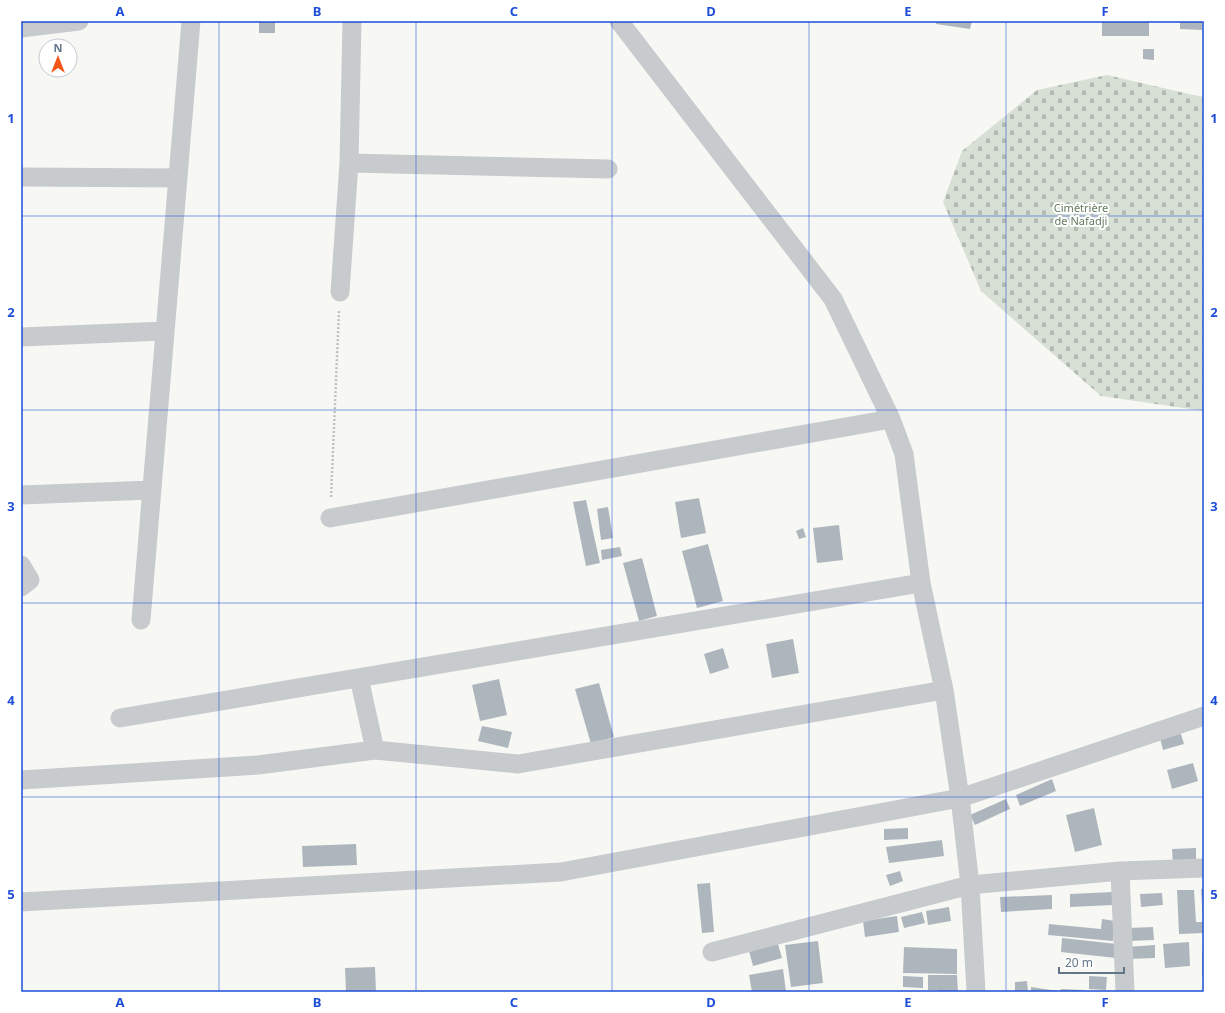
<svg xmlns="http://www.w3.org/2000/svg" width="1225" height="1013" font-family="'Noto Sans',sans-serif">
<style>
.cemetery{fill:url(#cemetery-stones)}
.building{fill:#aeb6bd}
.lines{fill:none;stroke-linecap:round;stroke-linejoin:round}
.path{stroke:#bec1c3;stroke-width:2.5;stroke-dasharray:2 2;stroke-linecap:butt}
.minor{stroke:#c7cbce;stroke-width:19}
.grid{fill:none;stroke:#1d4ed8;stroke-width:1;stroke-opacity:0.55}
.labels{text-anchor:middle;stroke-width:4;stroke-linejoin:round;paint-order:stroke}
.park-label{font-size:11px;fill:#637a5f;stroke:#fff}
.neatline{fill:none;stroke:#1d4ed8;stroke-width:1.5}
.grid-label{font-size:13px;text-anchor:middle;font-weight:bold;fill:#1d4ed8}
</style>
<defs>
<pattern id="cemetery-stones" width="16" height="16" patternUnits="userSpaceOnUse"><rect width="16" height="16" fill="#d8e0d5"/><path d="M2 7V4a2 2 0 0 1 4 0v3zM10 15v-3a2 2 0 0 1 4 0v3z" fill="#b3bab3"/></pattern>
</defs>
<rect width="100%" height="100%" fill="#f7f8f4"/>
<path class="cemetery" d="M1107 75 1189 94 1204 97V411L1101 396 981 291 943 202 962 151 1037 90Z"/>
<path class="building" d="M259 21H275V33H259Z
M937 21H972L970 29 936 24Z
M1102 21H1149V36H1102Z
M1180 21H1202V30L1180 29Z
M1143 49H1154V60L1143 59Z
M699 498 706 533 681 538 675 502Z
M586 500 600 563 586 566 573 502Z
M608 507 613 538 601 540 597 509Z
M839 525 843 560 817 563 813 528Z
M803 528 806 537 799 539 796 531Z
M708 544 723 601 697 608 682 551Z
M620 547 622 556 602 560 601 550Z
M642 558 657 616 639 621 623 563Z
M793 639 799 673 772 678 766 644Z
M723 648 729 668 710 674 704 654Z
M499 679 507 715 480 721 472 685Z
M599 683 614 737 591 744 575 689Z
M482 726 512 732 508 748 478 741Z
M1180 731 1184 744 1163 750 1160 738Z
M1193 763 1198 781 1172 789 1167 770Z
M1052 779 1056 791 1020 806 1016 795Z
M1006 799 1010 809 975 825 970 815Z
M1094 808 1102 845 1075 852 1066 815Z
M908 828V839L884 840V829Z
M942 840 944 856 889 863 886 847Z
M356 844 357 865 303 867 302 846Z
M1196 848V863L1173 864 1172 849Z
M900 871 903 881 890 886 886 875Z
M710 883 714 932 702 933 697 884Z
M1201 889H1204V933L1179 934 1177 890H1194L1196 922H1203Z
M1113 892V905L1070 907V894Z
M1162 893 1163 905 1141 907 1140 894Z
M1052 895V909L1001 912 1000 897Z
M949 907 951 921 928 925 926 911Z
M922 912 925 923 904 928 901 917Z
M897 916 899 932 865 937 863 921Z
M1102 919 1115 921 1113 941 1048 935 1049 924 1101 929Z
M1153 927 1154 940 1129 941 1128 928Z
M1062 938 1117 944 1116 958 1061 952Z
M818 941 823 983 791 987 785 945Z
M1189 942 1190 966 1165 968 1163 944Z
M778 944 782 958 753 966 749 951Z
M1155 945V958L1128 959 1126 947Z
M904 947 957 949V974L903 973Z
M1202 951H1204V975H1202Z
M375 967 376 992H346L345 968Z
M783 969 786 992H752L749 975Z
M928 975H957L958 992H938V990H928Z
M903 976 923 977V988L903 987Z
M1089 976 1107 977 1106 990 1089 989Z
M1027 981 1028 992H1015V982Z
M1031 987 1058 991V992H1031Z
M1061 989 1084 990V992H1060Z"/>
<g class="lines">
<path class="path" d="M331 497 339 311"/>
<path class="minor" d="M619 21 833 299 891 419 904 454 921 583 944 690 960 798 970 885 976 992
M21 28 79 21
M349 163 608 169
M21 177 178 178
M340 292 349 163 352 21
M21 337 165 331
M21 495 152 490
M330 518 891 419
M21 565 30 580 21 587
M141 620 191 21
M359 678 375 750
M120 718 921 583
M21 780 258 765 375 750 518 764 944 690
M1120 871 1125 992
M21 902 561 872 960 798 1204 716
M712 952 970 885 1120 871 1204 868"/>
</g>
<path class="grid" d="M219 21V992M416 21V992M612 21V992M809 21V992M1006 21V992M21 216H1204M21 410H1204M21 603H1204M21 797H1204"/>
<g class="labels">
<g class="park-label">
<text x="1081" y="212">Cimétrière<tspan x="1081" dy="13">de Nafadji</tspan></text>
</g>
</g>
<rect width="1225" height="1013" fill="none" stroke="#ffffff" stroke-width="44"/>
<g transform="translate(58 58)"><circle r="19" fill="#ffffff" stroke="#c1c8cf"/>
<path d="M0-3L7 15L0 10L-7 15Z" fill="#f45617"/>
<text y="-6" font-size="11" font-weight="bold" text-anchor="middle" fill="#637688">N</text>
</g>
<path d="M1059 967v6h65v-6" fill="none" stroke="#637688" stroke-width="2"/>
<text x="1065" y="967" font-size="12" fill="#637688" stroke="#ffffff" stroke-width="3" paint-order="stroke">20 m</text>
<rect x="22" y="22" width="1181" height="969" class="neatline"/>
<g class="grid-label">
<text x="120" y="16">A</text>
<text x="317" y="16">B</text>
<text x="514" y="16">C</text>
<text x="711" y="16">D</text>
<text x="908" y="16">E</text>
<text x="1105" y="16">F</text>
<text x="11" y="123">1</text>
<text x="1214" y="123">1</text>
<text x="11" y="317">2</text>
<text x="1214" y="317">2</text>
<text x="11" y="511">3</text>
<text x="1214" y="511">3</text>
<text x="11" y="705">4</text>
<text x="1214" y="705">4</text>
<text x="11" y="899">5</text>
<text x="1214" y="899">5</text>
<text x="120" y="1007">A</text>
<text x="317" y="1007">B</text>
<text x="514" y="1007">C</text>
<text x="711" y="1007">D</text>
<text x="908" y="1007">E</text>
<text x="1105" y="1007">F</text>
</g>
</svg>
